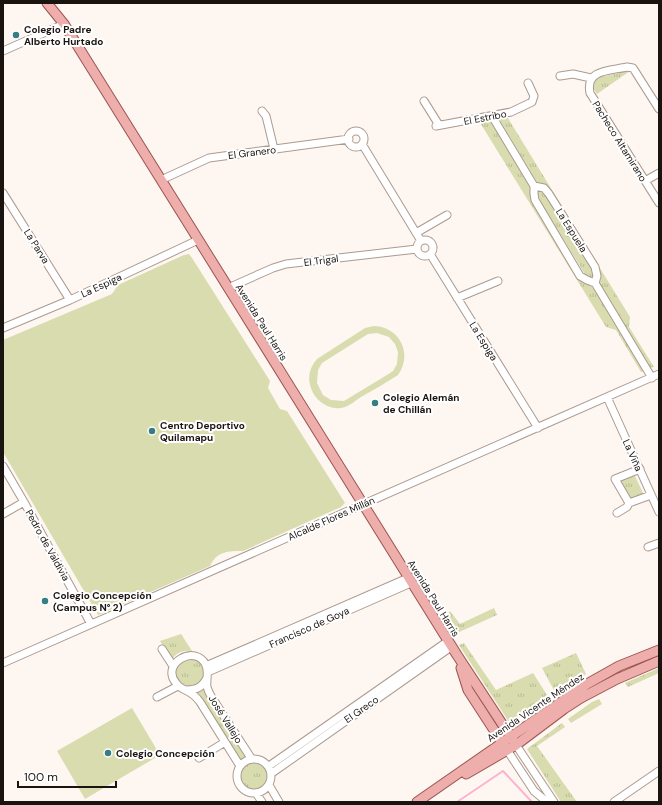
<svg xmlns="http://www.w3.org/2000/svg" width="662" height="805" font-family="'DM Sans',sans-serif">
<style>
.grass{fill:url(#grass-tufts)}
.pitch{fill:#d8dcae;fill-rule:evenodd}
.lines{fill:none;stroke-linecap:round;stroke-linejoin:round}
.stream{stroke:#fdb2cf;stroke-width:2}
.minor-casing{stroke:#ac9a90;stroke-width:9}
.major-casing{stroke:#9c5550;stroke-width:11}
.minor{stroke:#fff;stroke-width:7}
.major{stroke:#eeaeab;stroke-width:9}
.poi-dot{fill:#357e82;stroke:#fff;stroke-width:1.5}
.labels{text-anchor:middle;stroke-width:4;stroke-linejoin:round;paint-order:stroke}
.poi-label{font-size:10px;font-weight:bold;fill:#1a1410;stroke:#fff;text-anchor:start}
.street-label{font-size:10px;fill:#1a1410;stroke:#fff}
</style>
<defs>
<pattern id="grass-tufts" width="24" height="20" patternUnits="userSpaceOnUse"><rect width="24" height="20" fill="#d8dcae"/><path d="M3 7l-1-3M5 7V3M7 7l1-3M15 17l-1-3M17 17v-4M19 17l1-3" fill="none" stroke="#b9bc95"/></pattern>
</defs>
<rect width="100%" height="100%" fill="#fef6f1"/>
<path class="grass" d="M630 71 597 94 593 88 595 80 599 77Z
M506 115 630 317 629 327 654 367 650 368 600 284V273L548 187 537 183 499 119Z
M490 118 531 186 532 200 582 281 595 289 645 371 641 372 616 330 606 327 479 121Z
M541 191 545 192 594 272V276L590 279 586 276 537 196 538 192Z
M634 474 644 495 629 500 618 480Z
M494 608 497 615 457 633 446 616 450 611 460 624Z
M181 634 192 651C184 650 176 652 172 660L160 641Z
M464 643 496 690 533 673 547 695 509 722 459 645Z
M576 653 586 674 556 694 542 668Z
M659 654V657L614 676 522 735 520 732 579 694 614 673Z
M175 673a15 15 0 1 1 30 0a15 15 0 1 1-30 0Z
M659 668V673L628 687 625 683Z
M206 682 250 758 241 763 205 703 198 695 192 691Z
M599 699 602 704 571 723 568 719 592 702Z
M562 723 565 727 537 746 577 802H561L527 749Z
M238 776a16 16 0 1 1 32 0a16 16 0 1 1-32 0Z"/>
<path class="pitch" d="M189 254 192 258 270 381 268 388 280 409 287 411 345 503 341 507 243 551C228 551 217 551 210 566L98 615 3 452V340L112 294 118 285 184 255Z
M374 326C400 327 413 354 398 375 386 383 373 390 361 397 356 400 351 405 345 407 331 412 315 401 311 388 307 377 310 367 317 359L365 328ZM377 333 389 337 395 344 398 352 397 364 393 371 387 375 344 401 331 400 323 395 317 383 318 370 322 363 368 334Z
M132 708 160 755 85 799 57 751Z"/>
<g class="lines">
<path class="stream" d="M457 802 503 771 532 802"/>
<g class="minor-casing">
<path id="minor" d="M3 51 64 24
M560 76 573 74 591 78
M424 101 439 125
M659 109 633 68 627 67C610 71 585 69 590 93L659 203
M262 111 266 116 274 149
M492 116 534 186V194L535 200 580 276 587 280 595 283 652 378
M436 126 511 112 532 102 534 96 528 83
M348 139a8 8 0 1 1 16 0a8 8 0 1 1-16 0Z
M362 144 421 241
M161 180 209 158 349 139
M645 181 659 173
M534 186 544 188 549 194 595 267 597 276 595 283
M3 193 70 300
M416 233 447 215
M417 248a8 8 0 1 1 16 0a8 8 0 1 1-16 0Z
M430 254 538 428
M228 288 273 268 286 264 417 249
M457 298 498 281
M3 328 70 300 198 240
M607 397 659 512
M3 466 24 502 91 624
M640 469 615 479 629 503 651 495
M617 513 627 507 629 503
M3 514 24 502
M648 547 659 543
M162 649 173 666
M3 663 659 374
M206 666 408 578
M208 672 411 583
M187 690C197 690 202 687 207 678
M157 697 178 686
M516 745 554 802
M507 750 534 791 547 802
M199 758 225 742
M237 776a17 17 0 1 1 34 0a17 17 0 1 1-34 0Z
M240 766 200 702C197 698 193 694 189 692 184 689 179 688 176 683 160 664 195 643 206 665 209 672 206 680 207 687 208 690 209 693 211 696L251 758
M269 766 448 641
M272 773 451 647
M269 785 279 802
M256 793 262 802
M614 802 659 771"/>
</g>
<g class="major-casing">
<path id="major" d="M47 3 64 24 457 655 516 745
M461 668 468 690 505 747
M466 774 516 745 564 709 581 698 617 679 659 661
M417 802 587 684 619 666 659 650"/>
</g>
<use href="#minor" class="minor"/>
<use href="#major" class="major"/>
</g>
<g class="poi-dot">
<circle cx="16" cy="35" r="4"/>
<circle cx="375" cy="403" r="4"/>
<circle cx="152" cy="431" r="4"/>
<circle cx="45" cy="601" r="4"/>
<circle cx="108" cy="753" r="4"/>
</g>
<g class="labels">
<g class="poi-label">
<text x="24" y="33">Colegio Padre<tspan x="24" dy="12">Alberto Hurtado</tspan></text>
<text x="383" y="401">Colegio Alemán<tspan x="383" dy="12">de Chillán</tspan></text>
<text x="160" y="429">Centro Deportivo<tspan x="160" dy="12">Quilamapu</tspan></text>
<text x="53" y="599">Colegio Concepción<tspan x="53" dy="12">(Campus N° 2)</tspan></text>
<text x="116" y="757">Colegio Concepción</text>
</g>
<g class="street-label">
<text transform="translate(485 117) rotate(-11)" y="4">El Estribo</text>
<text transform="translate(620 141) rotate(58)" y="4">Pacheco Altamirano</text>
<text transform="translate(252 152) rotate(-7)" y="4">El Granero</text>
<text transform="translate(572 230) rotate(58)" y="4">La Espuela</text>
<text transform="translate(37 246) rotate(58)" y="4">La Parva</text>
<text transform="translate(321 260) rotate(-7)" y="4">El Trigal</text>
<text transform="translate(101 285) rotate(-25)" y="4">La Espiga</text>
<text transform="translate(262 322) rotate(58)" y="4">Avenida Paul Harris</text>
<text transform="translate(484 341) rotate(58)" y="4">La Espiga</text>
<text transform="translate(633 455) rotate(66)" y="4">La Viña</text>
<text transform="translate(331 518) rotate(-24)" y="4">Alcalde Flores Millán</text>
<text transform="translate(48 545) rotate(61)" y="4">Pedro de Valdivia</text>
<text transform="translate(434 598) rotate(58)" y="4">Avenida Paul Harris</text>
<text transform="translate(309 627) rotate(-24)" y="4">Francisco de Goya</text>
<text transform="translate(535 707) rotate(-34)" y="4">Avenida Vicente Méndez</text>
<text transform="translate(361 709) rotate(-35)" y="4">El Greco</text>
<text transform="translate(226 719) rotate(58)" y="4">José Vallejo</text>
</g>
</g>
<rect width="662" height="805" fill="none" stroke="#1a1410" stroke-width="8"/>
<path d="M18 781v6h98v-6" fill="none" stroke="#1a1410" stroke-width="2"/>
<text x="24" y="781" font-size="12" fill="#1a1410" stroke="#ffffff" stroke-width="3" paint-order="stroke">100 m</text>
</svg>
